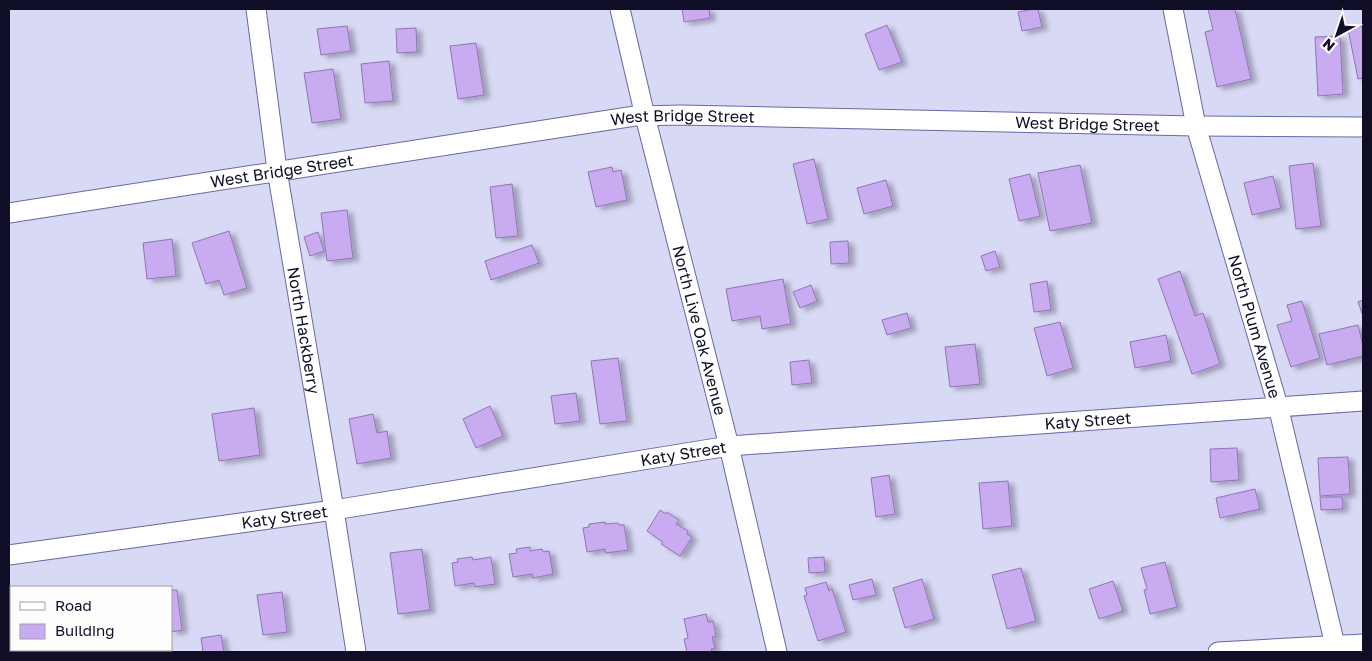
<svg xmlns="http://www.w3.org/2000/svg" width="1372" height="661" font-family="'Golos Text',sans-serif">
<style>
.building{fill:#c9abf1;stroke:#9075b3;filter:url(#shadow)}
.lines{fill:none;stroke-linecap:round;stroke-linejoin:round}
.street-casing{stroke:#6967a5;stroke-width:21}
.street{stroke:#fff;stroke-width:19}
.labels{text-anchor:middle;stroke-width:5;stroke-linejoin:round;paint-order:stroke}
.street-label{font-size:16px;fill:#100e26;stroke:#fdfdfd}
</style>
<defs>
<filter id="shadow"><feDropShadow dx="5.5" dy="3" stdDeviation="2.5" flood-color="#0004"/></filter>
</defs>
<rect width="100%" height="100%" fill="#d8d9f5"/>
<path class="building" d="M682 9H709L710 18 684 22Z
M1034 9H1038L1042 27 1022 31 1018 12Z
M1208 9H1235L1251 79 1217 87 1205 32 1213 30Z
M887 25 902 62 879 70 865 34Z
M347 26 351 51 321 55 317 29Z
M1363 26V78L1358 79 1348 29Z
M416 28 417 52 397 53 396 29Z
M1340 36 1343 94 1318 96 1315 37Z
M476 43 484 95 458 99 450 46Z
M389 61 393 101 365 103 361 64Z
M333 69 341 119 312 123 304 73Z
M814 159 828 219 807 224 793 164Z
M1313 163 1321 226 1296 229 1289 166Z
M1080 165 1092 223 1050 231 1038 173Z
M612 167 613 172 621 170 627 200 596 207 588 172Z
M1030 174 1040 216 1019 221 1009 179Z
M1273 176 1281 208 1252 215 1244 183Z
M886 180 893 206 864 214 857 188Z
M512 184 518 236 496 238 490 187Z
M347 210 353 258 327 261 321 213Z
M229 231 247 288 224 295 219 280 206 284 192 243Z
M318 232 324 251 310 256 304 237Z
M172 239 176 276 147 279 143 243Z
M848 241 849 263 831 264 830 242Z
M532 245 539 263 491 280 485 261Z
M995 251 1000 267 986 271 981 256Z
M1180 271 1195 316 1203 313 1220 364 1192 374 1158 279Z
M783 279 791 324 762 329 760 316 732 321 726 289Z
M1047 281 1051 310 1034 312 1030 284Z
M811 285 817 301 800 308 793 292Z
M1363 300V316L1358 302Z
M1302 301 1320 358 1291 367 1277 325 1292 321 1287 305Z
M907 313 911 328 887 335 882 320Z
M1060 322 1073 368 1047 376 1034 328Z
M1358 325 1363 346V356L1327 365 1319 334Z
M1166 335 1171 361 1135 368 1130 342Z
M975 344 980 384 950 387 945 347Z
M618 358 627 421 600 424 591 361Z
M809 360 812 383 792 385 790 362Z
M576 393 580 421 555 424 551 396Z
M490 406 503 436 476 448 463 419Z
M254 408 260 455 219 461 212 414Z
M373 414 377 433 387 431 391 458 357 464 349 419Z
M1237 448 1239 480 1211 482 1210 449Z
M1348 457 1350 494 1320 496 1318 458Z
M889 475 895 514 876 517 871 478Z
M1008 481 1012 526 983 529 979 483Z
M1255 489 1260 509 1220 518 1216 498Z
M1320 497H1342L1343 509 1321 510Z
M660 510 666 514 667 512 679 520 676 524 688 531 687 534 692 537 680 556 661 544 663 542 647 531Z
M605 522V524L618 523 619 525H624L628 550 606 553 605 549 587 552 583 528 589 527V524Z
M530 547V551L542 549 543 552 549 551 553 574 533 578 532 574 513 577 509 554 517 553 516 549Z
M422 549 430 610 398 614 390 553Z
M472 557 473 560 491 557 495 584 475 587 474 583 455 586 452 563 458 562 457 559Z
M824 557 825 572 809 573 808 558Z
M1165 562 1177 607 1150 614 1144 590 1147 589 1141 568Z
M1021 568 1036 621 1007 629 992 575Z
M872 579 876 595 853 600 849 585Z
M922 579 934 619 905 628 893 588Z
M1113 581 1123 611 1099 619 1089 589Z
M826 582 829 591 832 589 846 632 818 641 804 596 807 595 805 588Z
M171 590H177L182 630 171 632Z
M282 592 287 632 263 635 257 595Z
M706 614 708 622 713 621 716 636 712 637 715 648 711 649 712 652H687L684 639 688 638 684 619Z
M221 635 224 652H203L201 638Z"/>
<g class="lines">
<g class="street-casing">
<g id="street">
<path id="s1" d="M256 9 277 170 334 510 356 652"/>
<path id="s2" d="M620 9 645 116 729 446 777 652"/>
<path id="s3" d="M1173 9 1196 126 1278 406 1335 645"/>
<path id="s4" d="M9 213 635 116 682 115 1196 126 1363 127"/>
<path id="s5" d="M9 555 334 510 729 446 1363 401"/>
<path d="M1218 652 1363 644"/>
</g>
</g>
<use href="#street" class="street"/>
</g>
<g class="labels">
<g class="street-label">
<text dy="6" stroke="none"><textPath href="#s4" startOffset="681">West Bridge Street</textPath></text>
<text dy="6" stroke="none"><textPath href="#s4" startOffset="1086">West Bridge Street</textPath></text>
<text dy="6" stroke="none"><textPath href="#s4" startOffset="276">West Bridge Street</textPath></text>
<text dy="6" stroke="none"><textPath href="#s3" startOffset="328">North Plum Avenue</textPath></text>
<text dy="6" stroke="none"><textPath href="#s2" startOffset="331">North Live Oak Avenue</textPath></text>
<text dy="6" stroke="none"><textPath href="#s1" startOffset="325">North Hackberry</textPath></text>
<text dy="6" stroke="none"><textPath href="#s5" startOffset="1088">Katy Street</textPath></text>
<text dy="6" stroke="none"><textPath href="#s5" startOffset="682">Katy Street</textPath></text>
<text dy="6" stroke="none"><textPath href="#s5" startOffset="278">Katy Street</textPath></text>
</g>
</g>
<rect width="1372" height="661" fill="none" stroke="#100e26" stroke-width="20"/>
<rect x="10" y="586" width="162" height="65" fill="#fdfdfd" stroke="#9e9da7"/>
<rect x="20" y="602" width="25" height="8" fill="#ffffff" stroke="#9e9da7"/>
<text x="55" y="611" font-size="15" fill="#100e26">Road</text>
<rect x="20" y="624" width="25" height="15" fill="#c9abf1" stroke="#9e9da7"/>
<text x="55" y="636" font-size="15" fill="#100e26">Building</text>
<g transform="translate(1337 35) rotate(220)" stroke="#fdfdfd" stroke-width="4" paint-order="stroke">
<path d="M0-4L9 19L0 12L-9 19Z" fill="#100e26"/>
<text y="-8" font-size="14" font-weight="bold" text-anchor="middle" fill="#100e26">N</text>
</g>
</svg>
